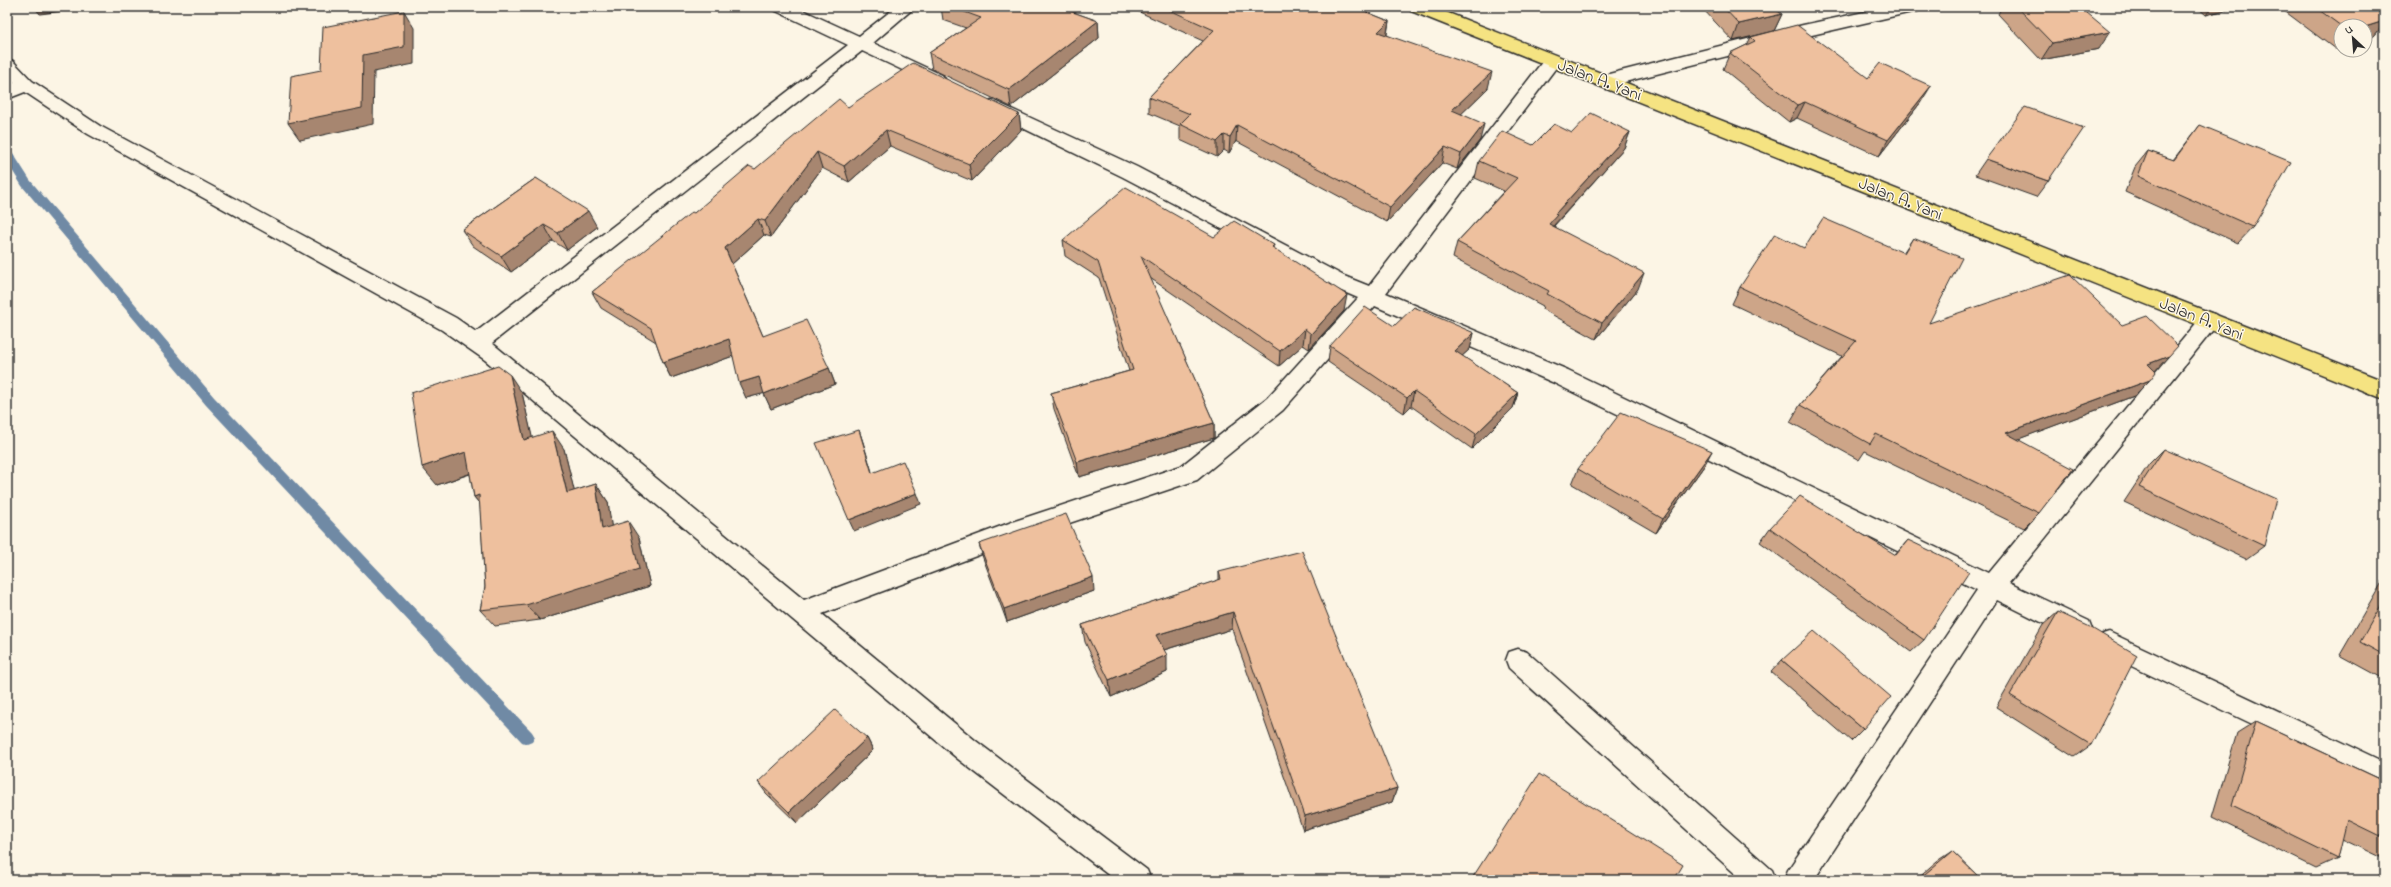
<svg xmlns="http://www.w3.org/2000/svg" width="2391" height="887" font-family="'Indie Flower',sans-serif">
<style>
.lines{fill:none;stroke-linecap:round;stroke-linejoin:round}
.stream{fill:#6f8aa5;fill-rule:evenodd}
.street-casing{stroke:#2b2b2b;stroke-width:3}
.highway-casing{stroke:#2b2b2b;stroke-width:3}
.street{fill:#fcf5e5;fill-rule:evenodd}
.highway{fill:#f5e382;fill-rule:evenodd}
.wall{fill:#cda588;stroke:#2b2b2b}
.shaded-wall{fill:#a7866f;stroke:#2b2b2b}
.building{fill:#eec09e;stroke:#2b2b2b}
.labels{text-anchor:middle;stroke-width:3;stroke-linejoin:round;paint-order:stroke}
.street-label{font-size:17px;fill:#2b2b2b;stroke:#fcf5e5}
</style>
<rect width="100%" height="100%" fill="#fcf5e5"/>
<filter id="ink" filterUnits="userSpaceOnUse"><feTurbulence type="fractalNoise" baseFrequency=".025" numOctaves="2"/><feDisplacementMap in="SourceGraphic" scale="8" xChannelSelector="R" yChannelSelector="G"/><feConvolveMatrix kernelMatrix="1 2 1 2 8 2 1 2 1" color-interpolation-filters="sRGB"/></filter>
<g filter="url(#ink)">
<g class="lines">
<path class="stream" d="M7 149 11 150 30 180 214 397 532 732 535 737 532 742 527 744 522 742 206 405 22 186 7 162Z"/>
<g class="street-casing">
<path id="street" d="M774 7H796L859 36 896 7H915L873 43 942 75 945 79 942 83 936 85 930 83 862 51 492 343 804 600 1012 522 1181 466 1267 398 1358 298 1330 286 1123 177 986 110 983 106 986 102 992 100 1137 167 1344 276 1369 286 1546 57 1552 55 1558 57 1561 61 1558 65 1386 293 1568 370 1989 573 2203 315 2210 313 2217 315 2220 321 2009 583 2089 621 2092 629 2089 637 2080 640 2071 637 1997 600 1814 880H1784L1788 870 1977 590 1552 382 1375 306 1283 410 1197 480 1016 541 822 614 976 741 1147 870 1151 880H1115L958 759 485 360 442 330 88 134 25 92 7 99V86L14 83 7 76V59L13 61 32 81 100 126 456 318 476 332 848 45 776 11Z
M1888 7H1920L1918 11 1912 12 1803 37 1605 87 1599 85 1596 81 1599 77 1605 75 1803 25Z
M2109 632 2384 762V787L2100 651 2097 643 2100 635Z
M1518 649 1527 652 1772 870 1776 880H1742L1509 668 1506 660 1509 652Z"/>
</g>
<g class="highway-casing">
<path id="highway" d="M1409 7H1433L2384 381V399L1411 11Z"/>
</g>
<use href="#street" class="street"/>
<use href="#highway" class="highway"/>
</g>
<path class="wall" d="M941 7H1059L1098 21 1099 38 1011 107 932 69 929 53 966 28 943 20Z
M1122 7H1354L1389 21 1387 35 1488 88 1461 114 1480 140 1457 169 1442 163 1387 222 1236 141 1229 153 1224 150 1217 157 1180 140V126L1149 113V97L1203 41 1135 10 1132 12Z
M1701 7H1772L1782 14 1774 31 1733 41Z
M2002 7H2080L2099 49 2041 60 1998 14Z
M2197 7H2236L2206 15Z
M2279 7H2372L2384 16V24L2374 36 2365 39V26H2341V47L2335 49Z
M1751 37 1868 78 1921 102 1879 156 1797 118 1789 122 1723 69 1730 53 1747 45Z
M848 107 1019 114 1021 130 972 181 890 146 849 182 822 168 771 237 764 235 732 264 763 336 829 368 835 384 771 409 764 393 746 398 733 356 671 378 663 362 656 342 601 308 592 292 694 213 755 169Z
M2200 125 2253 227 2238 243 2125 192 2135 167 2148 151 2173 160Z
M1630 132 1624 148 1554 226 1638 289 1596 339 1542 309 1543 306 1453 258 1457 242 1504 191 1475 178 1479 161 1533 145 1572 133Z
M1986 159 2048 181 2036 197 1975 175Z
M536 178 597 227 567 250 553 241 511 272 473 246 462 230Z
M1214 237 1274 245V248L1344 311 1309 349 1303 345 1279 366 1150 278 1214 423V438L1079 477 1054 409 1051 393 1129 371 1099 278 1065 256 1063 240Z
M1913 238 1929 323 2155 371 2134 396 2018 439 2039 513 2024 528 1865 451 1859 460 1790 422 1800 405 1842 356 1732 304 1740 287 1804 248 1903 253Z
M1394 326 1474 333 1470 349 1462 356 1518 393 1513 408 1472 449 1411 406 1404 413 1328 362 1330 346Z
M522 393 532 438 564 449 574 491 596 484 608 502 611 526 639 538 650 586 540 620 495 626 480 610 485 587 480 504 474 497 470 474 437 485Z
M2164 449 2264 546 2246 559 2124 502 2149 464Z
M1704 466 1656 533 1572 484 1578 469Z
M1770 528 1895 555 1908 540 1924 640 1911 652 1760 542Z
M979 544 1094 591 1007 622 983 558Z
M1219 572 1397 788 1392 802 1303 830 1232 629 1164 650 1167 672 1111 697 1085 642 1082 625 1219 580Z
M2384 579V679L2340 655Z
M2058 612 2091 745 2074 757 1996 707 2043 625Z
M1782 660 1863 729 1851 741 1771 672Z
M2384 680V697L2378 693Z
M2256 721 2378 778 2384 776V859L2342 839 2338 858 2316 868 2212 817 2237 733Z
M867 738 873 750 797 823 766 793 758 782Z
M1952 851 1982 880H1915L1937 861Z"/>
<path class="shaded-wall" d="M34 7H94L40 14Z
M1131 7H1135V10L1132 12Z
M2212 7H2237L2206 15Z
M404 11 414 28V64L374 72 373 124 300 140 288 123Z
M1782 14 1774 31 1733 41 1739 24Z
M1098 21 1099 38 1011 107 1009 90Z
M1389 21 1386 37 1378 32Z
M2384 21V24L2374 36 2365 39V27Z
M2110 32 2099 49 2041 60 2052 43Z
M2341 42V47L2335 49Z
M1492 72 1488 88 1449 126 1452 110Z
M1931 86 1921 102 1879 156 1888 140Z
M1805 102 1797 118 1789 122 1797 105Z
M1019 114 1021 130 972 181 969 164Z
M1484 124 1480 140 1457 169 1461 154Z
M1237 125 1236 141 1229 153 1230 137Z
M886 130 890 146 849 182 844 166Z
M1630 132 1624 148 1554 225 1552 231 1549 224 1555 214Z
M1224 135V150L1217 157V142Z
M1445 147 1442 163 1387 222 1390 207Z
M817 152 822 168 771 237 765 221Z
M588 211 597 227 567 250 558 233Z
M758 219 764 235 732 264 725 248Z
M544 225 553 241 511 272 501 256Z
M1644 273 1638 289 1596 339 1602 323Z
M1347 295 1344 311 1309 349 1311 334Z
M1305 329 1303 345 1279 366 1280 351Z
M1474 333 1470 349 1451 366 1455 351Z
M729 339 736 355 671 378 663 362Z
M2169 356 2153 373 2148 364Z
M829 368 835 384 771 409 764 394Z
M510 375 522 393 537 458 524 440Z
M759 377 766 393 746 398 739 383Z
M2150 380 2134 396 1992 449 2006 433Z
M1414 391 1411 406 1404 413 1407 398Z
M1518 393 1513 408 1472 449 1476 434Z
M1214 423V438L1079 477 1077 462Z
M859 430 863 442 876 485 872 473Z
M552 431 564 449 579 510 567 493Z
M1712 451 1704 466 1656 533 1663 519Z
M466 452 480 470 437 485 422 467Z
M596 484 608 502 614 545 602 529Z
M917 493 921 504 854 531 849 520Z
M479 495 488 514 474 497Z
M628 521 639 538 650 586 540 620 526 605Z
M1093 577 1094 591 1007 622 1004 609Z
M1233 612 1232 629 1157 652 1156 635Z
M1167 655V672L1111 697 1109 680Z
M867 738 873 750 797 823 789 812Z
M1397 788 1392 802 1303 830 1305 816Z"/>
<path class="building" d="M951 7H1059L1098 21 1009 90 929 53 981 18Z
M1163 7H1354L1389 21 1378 32 1492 72 1452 110 1484 124 1461 154 1445 147 1390 207 1237 125 1230 137 1224 135 1217 142 1180 124 1190 114 1149 97 1214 30Z
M1723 7H1772L1782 14 1739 24Z
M2017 7H2080L2110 32 2052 43Z
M2315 7H2372L2384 16V21L2365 27V26H2341Z
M404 11V47L363 55 362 108 288 123 291 76 321 70 323 27Z
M1797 25 1868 78 1880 63 1931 86 1888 140 1805 102 1797 105 1730 53 1755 41 1751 37Z
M913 63 1019 114 969 164 886 130 844 166 817 152 765 221 758 219 725 248 763 336 806 320 829 368 764 394 759 377 739 383 729 339 663 362 651 328 592 292 692 212 694 213 749 166 755 169 839 99 848 107Z
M2025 107 2084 128 2048 181 1986 159Z
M1591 113 1630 132 1555 214 1557 215 1549 224 1644 273 1602 323 1547 294 1549 291 1457 242 1517 178 1479 161 1502 131 1533 145 1554 124 1572 133Z
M2200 125 2291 162 2253 227 2138 176 2148 151 2174 160Z
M536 178 588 211 558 233 544 225 501 256 462 230Z
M1126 187 1214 237 1234 221 1274 245 1272 247 1347 295 1311 334 1305 329 1280 351 1141 256 1214 423 1077 462 1051 393 1133 370 1098 262 1063 240Z
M1823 218 1904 253 1913 238 1962 258 1929 323 2070 275 2122 325 2147 316 2178 346 2169 356 2148 364 2156 372 2150 380 2006 433 2073 469 2039 513 1876 434 1870 444 1800 405 1856 341 1740 287 1775 234 1804 248Z
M1365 307 1394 326 1414 307 1472 332 1474 333 1455 351 1518 393 1476 434 1414 391 1407 398 1330 346Z
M498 366 510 375 524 440 552 431 567 493 596 484 602 529 628 521 639 569 526 605 480 610 485 587 479 495 474 497 466 452 422 467 411 393Z
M1621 412 1712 451 1663 519 1578 469Z
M859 430 872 473 903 461 917 493 849 520 816 443Z
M2164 449 2276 499 2264 546 2139 487Z
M1800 496 1896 555 1908 540 1948 559 1969 572 1924 640 1770 528Z
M1066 514 1093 577 1004 609 979 544Z
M1302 551 1397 788 1305 816 1233 612 1156 635 1167 655 1109 680 1082 625 1221 579 1219 572Z
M2384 600V655L2360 642Z
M2058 612 2088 626 2137 655 2091 745 2010 695Z
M1814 631 1891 697 1863 729 1782 660Z
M835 710 867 738 789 812 758 782Z
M2256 721 2384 781V838L2347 820 2338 858 2232 806Z
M1539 774 1683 865 1674 880H1471Z
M1952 851 1982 880H1918Z"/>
</g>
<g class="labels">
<g class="street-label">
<text transform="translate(1600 79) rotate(21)" y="6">Jalan A. Yani</text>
<text transform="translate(1901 198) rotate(22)" y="6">Jalan A. Yani</text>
<text transform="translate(2202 318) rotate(22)" y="6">Jalan A. Yani</text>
</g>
</g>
<rect width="2391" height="887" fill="none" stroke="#fcf5e5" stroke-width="24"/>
<rect x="12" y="12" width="2367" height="863" fill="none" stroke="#2b2b2b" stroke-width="1.5" filter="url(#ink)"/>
<g transform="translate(2353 38) rotate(334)"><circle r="19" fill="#fcf5e5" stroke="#a8a49b"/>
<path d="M0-3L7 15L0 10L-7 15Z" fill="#2b2b2b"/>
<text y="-6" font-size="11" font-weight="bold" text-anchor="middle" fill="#2b2b2b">U</text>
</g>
</svg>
